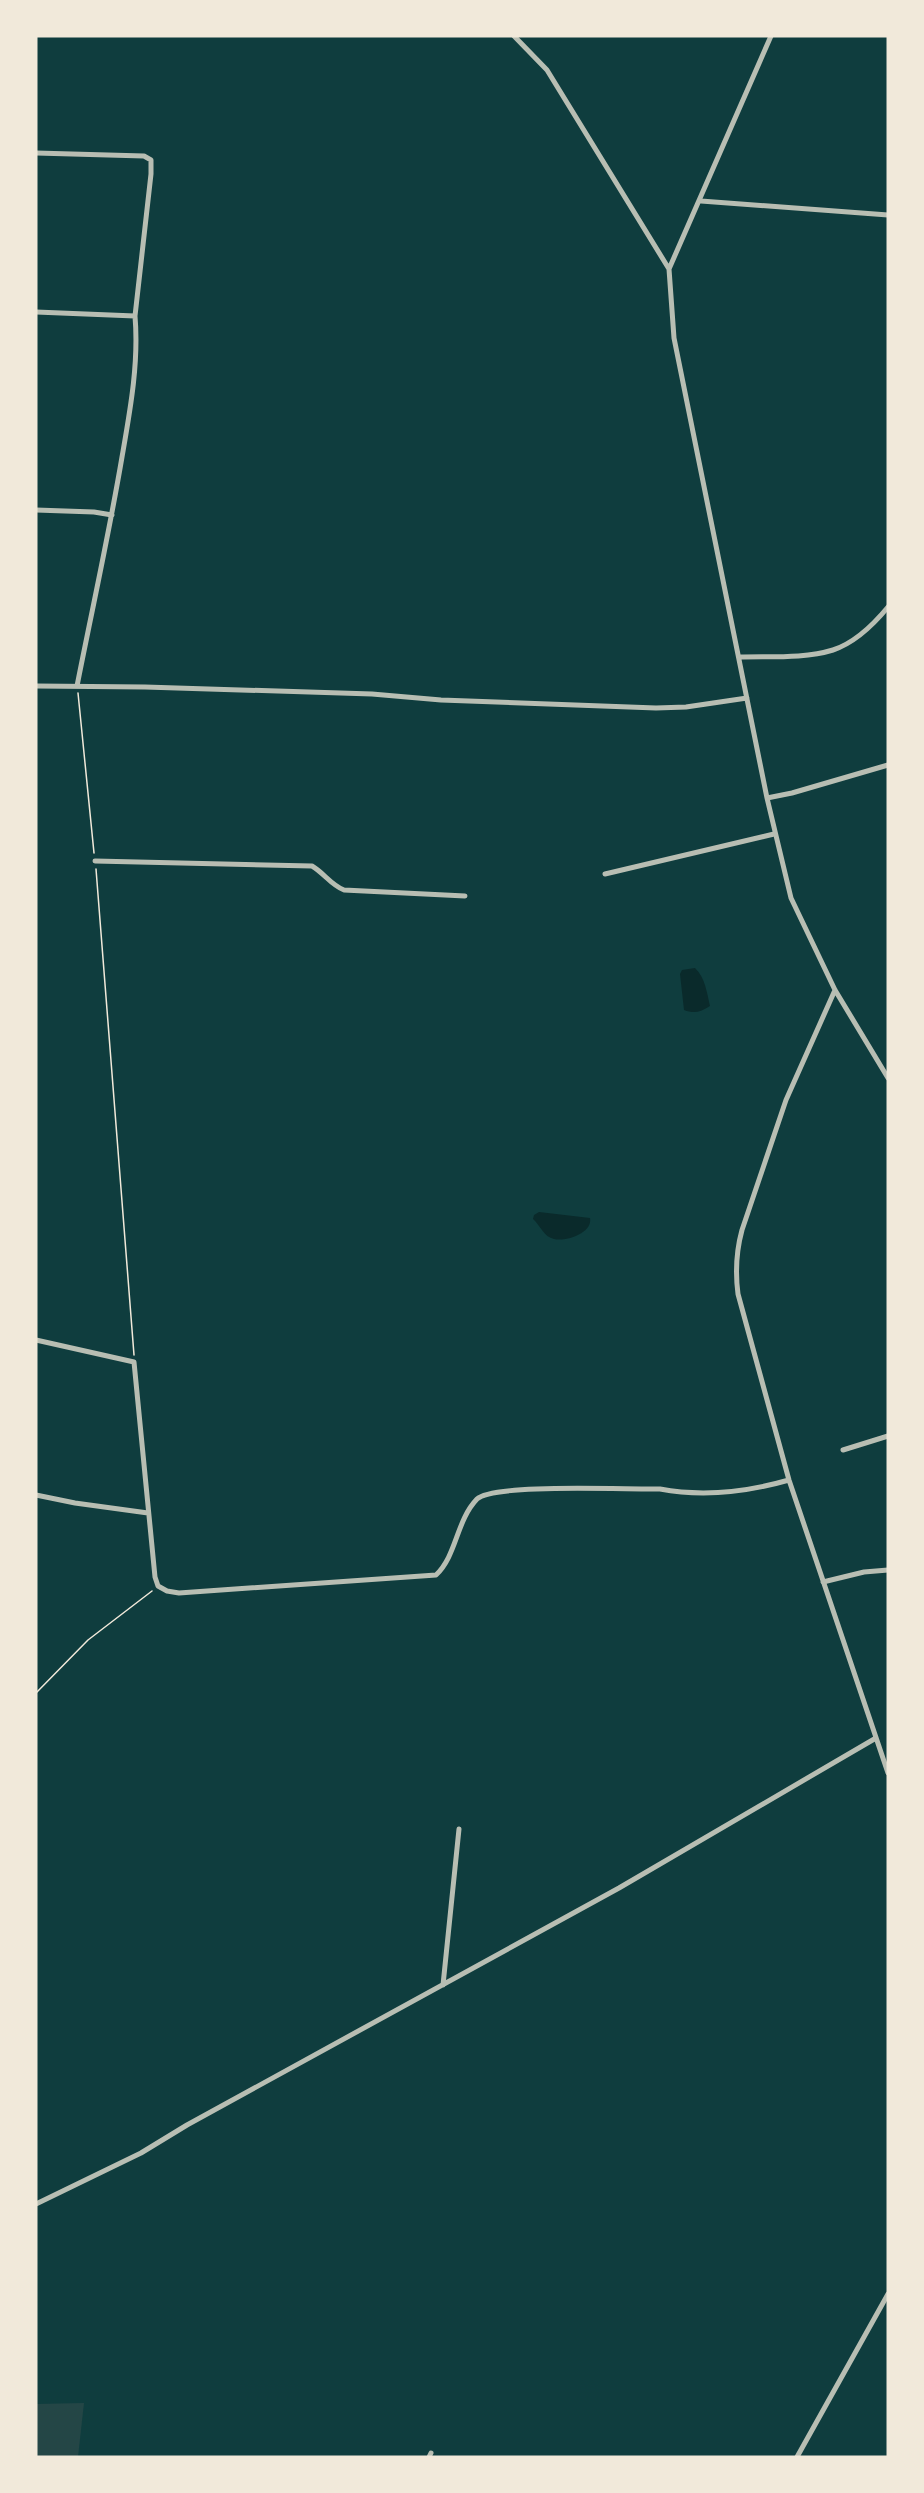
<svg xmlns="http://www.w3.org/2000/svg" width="924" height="2493" font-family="'Fira Sans Condensed',sans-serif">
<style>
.green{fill:#244646}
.water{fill:#0a2a2b}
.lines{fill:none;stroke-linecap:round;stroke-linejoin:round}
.path{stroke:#f1e9da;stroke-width:1.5}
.minor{stroke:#b8beb3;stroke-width:5}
</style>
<rect width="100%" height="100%" fill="#0f3d3e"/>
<path class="green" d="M84 2403 78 2457H36V2404Z"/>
<path class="water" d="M695 968C705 977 707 993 710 1006 701 1012 694 1014 684 1010L680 974 682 970Z
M539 1212 590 1218C593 1233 566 1242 554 1239 544 1237 540 1225 533 1219L534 1215Z"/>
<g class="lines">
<path class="path" d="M78 693 94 853
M96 869 134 1355
M36 1693 88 1640 152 1591"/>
<path class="minor" d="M514 36 547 70 669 269 674 338 767 798 791 898 835 990 888 1078
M36 153 144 156 151 160V174L135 316C139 363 130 411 122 457 109 534 92 610 77 686
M701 201 888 215
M669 269 771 36
M36 312 135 316
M36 510 94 512 112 515
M739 657C769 656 804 659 833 650 854 643 874 624 888 607
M36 686 145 687 372 694 441 700 656 708 686 707 747 698
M767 798 792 793 888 765
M95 861 312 866C324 873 331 885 344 890L465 896
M605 874 774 834
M835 990 786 1100 742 1230C736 1252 735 1271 738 1294L789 1480 888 1773
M36 1340 134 1362 155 1577 158 1586 167 1591 179 1593 436 1575C457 1555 456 1521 477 1499 493 1483 631 1490 660 1489 703 1497 747 1492 789 1480
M843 1450 888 1436
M36 1495 75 1503 148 1513
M823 1582 864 1572 888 1570
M443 1985 459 1829
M36 2204 141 2153 187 2125 619 1888 876 1738
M429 2457 431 2453
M797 2457 888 2294"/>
</g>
<rect width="924" height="2493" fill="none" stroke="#f1e9da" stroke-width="75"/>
</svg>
